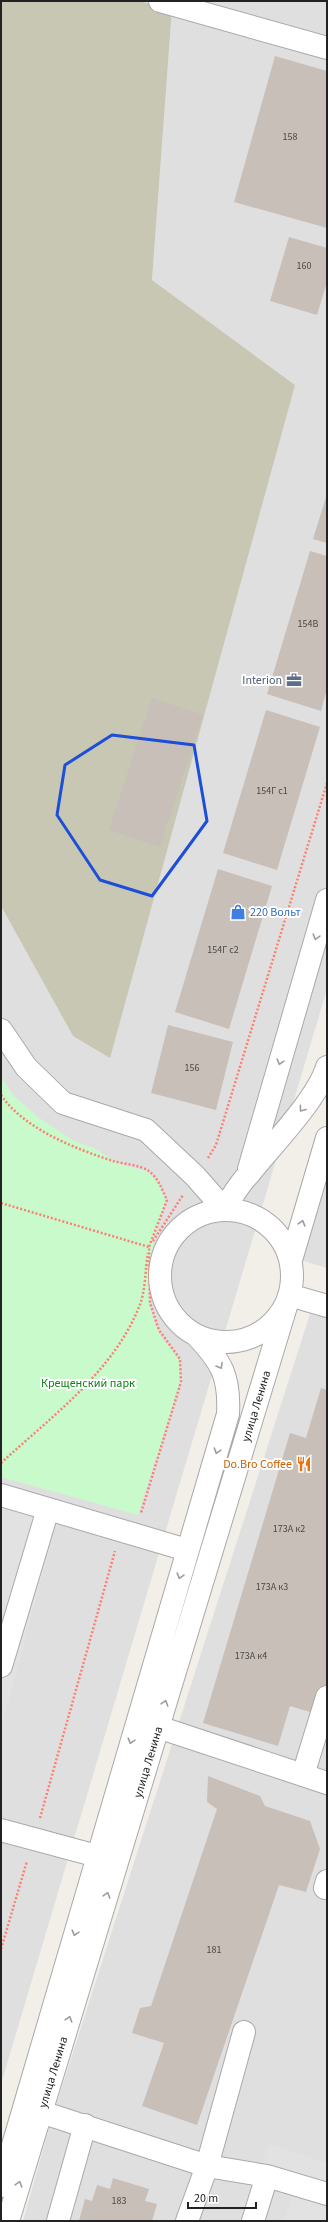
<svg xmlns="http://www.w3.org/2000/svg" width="328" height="2222" font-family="'Source Sans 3',sans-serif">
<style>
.residential{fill:#e0dfdf}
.construction{fill:#c7c7b4}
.park{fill:#c8facc}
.parking{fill:#e2e2e2}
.building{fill:#c7bfb8}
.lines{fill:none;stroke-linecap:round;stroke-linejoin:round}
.minor-casing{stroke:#a9a9a9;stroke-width:24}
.path{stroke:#fa8072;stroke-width:2.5;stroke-dasharray:2 2;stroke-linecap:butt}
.minor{stroke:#fff;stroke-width:22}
.oneway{stroke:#9c9c9c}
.marked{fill:none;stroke:#1d4ed8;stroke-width:3;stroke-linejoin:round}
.labels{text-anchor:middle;stroke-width:4;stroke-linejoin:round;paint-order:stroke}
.number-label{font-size:10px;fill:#4b4948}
.service-label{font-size:12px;fill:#4e5e75;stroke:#fff;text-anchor:end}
.shop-label{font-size:12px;fill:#366cbe;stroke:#fff;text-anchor:start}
.park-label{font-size:12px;fill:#0c8416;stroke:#fff}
.street-label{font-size:12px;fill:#222;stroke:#fff}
.food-label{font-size:12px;fill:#c56008;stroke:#fff;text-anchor:end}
</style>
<rect width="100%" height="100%" fill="#f2efe9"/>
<path class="residential" d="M139 1H327V989L1 2084V906L73 1036 295 385 152 280 172 9Z
M327 1174V1268L300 1260Z
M310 1314 327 1318V2221H23L51 2121Z"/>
<path class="construction" d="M1 1H139L172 9 152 280 295 385 110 1058 73 1036 1 906Z"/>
<path class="park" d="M1 1077 14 1096 38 1117 74 1141 94 1148 119 1164 147 1171 156 1180 166 1200C153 1242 138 1288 158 1331 162 1341 173 1348 178 1358 181 1364 179 1375 180 1382L138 1515 1 1477Z"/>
<path class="parking" d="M1 1497 59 1513 1 1729Z
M269 2144 327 2163V2184L262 2162Z
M295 2188 327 2199V2221H284Z"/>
<path class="building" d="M275 56 327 71V228L234 202Z
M289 237 327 248V282L317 315 270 301Z
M327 494V543L313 539Z
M310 551 327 556V689L321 711 267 694Z
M152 698 203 715 160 847 109 830Z
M266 710 320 727 277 870 223 853Z
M218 869 272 886 229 1029 175 1012Z
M168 1025 233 1042 216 1110 151 1093Z
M321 1388 327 1390V1717L290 1706 278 1746 203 1723 290 1433 306 1438Z
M208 1776 260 1796 265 1806 310 1821 320 1849 306 1892 279 1885 197 2125 142 2106 164 2043 132 2033 140 2008 151 2006 217 1809 207 1802Z
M113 2178 149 2189 145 2201 157 2204 152 2221H79L85 2199 92 2201 97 2185 110 2189Z"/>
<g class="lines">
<g class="minor-casing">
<path id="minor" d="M160 1 327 48
M1 1030 26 1067 63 1103 146 1130 195 1176 224 1209C232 1197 239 1184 249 1174 271 1146 317 1100 327 1067
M249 1169 327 900
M160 1276a66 66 0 1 1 132 0a66 66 0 1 1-132 0Z
M291 1260 327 1138
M289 1295 327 1306
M1 1495 187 1550
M1 1666 48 1509
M158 1727 327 1783
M303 1775 327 1697
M1 1830 97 1856
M325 1888 327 1881
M41 2112 207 2166 267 2176 327 2194
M1 2186 228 1414C230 1377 222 1362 196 1335
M8 2221 287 1303
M58 2221 85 2125
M187 2221 207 2166 244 2032
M253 2221 267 2176"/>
</g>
<path class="path" d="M1 1095C24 1129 76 1149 113 1161 124 1164 140 1165 149 1171 158 1178 162 1189 167 1200L149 1247 150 1303 159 1330 180 1359 181 1382 141 1513
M208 1158 216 1145 327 783
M1 1203 149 1247
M153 1241 183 1195
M1 1463C51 1417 113 1372 139 1307 146 1291 145 1269 148 1253
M40 1818 115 1551
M1 1949 27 1861"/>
<use href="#minor" class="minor"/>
</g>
<defs><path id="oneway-chevron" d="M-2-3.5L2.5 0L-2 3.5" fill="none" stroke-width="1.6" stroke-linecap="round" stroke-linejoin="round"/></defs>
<g class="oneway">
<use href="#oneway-chevron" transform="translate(316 937) rotate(106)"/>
<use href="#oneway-chevron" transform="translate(280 1062) rotate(106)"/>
<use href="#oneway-chevron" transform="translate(302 1109) rotate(126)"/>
<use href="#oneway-chevron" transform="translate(302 1223) rotate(-74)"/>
<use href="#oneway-chevron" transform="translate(220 1366) rotate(60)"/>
<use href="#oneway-chevron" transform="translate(217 1451) rotate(107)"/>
<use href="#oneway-chevron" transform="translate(180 1576) rotate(106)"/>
<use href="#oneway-chevron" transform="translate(165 1703) rotate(-73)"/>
<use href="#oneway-chevron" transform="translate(131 1741) rotate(106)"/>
<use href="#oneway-chevron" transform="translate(107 1895) rotate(-73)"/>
<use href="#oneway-chevron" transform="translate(75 1933) rotate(106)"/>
<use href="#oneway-chevron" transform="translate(69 2019) rotate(-73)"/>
<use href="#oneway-chevron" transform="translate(19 2184) rotate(-73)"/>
</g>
<path class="marked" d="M112 735 194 745 207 821 152 896 100 880 57 815 65 765Z"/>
<defs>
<g id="office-bare" transform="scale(1.2)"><path d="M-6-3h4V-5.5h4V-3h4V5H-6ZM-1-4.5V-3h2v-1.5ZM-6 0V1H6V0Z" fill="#5c6f8a" stroke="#fff" stroke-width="2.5" paint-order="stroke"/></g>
<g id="shop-bare" transform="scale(1.2)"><path d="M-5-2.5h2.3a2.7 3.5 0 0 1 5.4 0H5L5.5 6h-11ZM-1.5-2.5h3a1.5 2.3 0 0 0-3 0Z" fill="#3f7fe0" stroke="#fff" stroke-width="2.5" paint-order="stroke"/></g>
<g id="restaurant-bare" transform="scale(1.2)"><path d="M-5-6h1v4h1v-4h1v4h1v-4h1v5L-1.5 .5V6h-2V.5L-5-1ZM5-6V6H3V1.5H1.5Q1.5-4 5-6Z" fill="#e8710a" stroke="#fff" stroke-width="2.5" paint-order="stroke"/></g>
</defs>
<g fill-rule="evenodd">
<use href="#office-bare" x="294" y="680"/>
<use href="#shop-bare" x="238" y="912"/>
<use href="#restaurant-bare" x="304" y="1464"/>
</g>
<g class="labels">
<g class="number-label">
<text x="290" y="140">158</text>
<text x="304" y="269">160</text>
<text x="308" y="627">154В</text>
<text x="272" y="794">154Г с1</text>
<text x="223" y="953">154Г с2</text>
<text x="192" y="1071">156</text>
<text x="289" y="1532">173А к2</text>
<text x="272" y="1590">173А к3</text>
<text x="251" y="1659">173А к4</text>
<text x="214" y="1953">181</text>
<text x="119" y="2204">183</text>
</g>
<g class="service-label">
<text x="282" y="684">Interion</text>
</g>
<g class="shop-label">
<text x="250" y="916">220 Вольт</text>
</g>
<g class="park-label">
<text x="88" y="1387">Крещенский парк</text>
</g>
<g class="street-label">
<text transform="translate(256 1406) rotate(-73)" y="4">улица Ленина</text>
<text transform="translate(148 1762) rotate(-73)" y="4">улица Ленина</text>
<text transform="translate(53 2072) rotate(-73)" y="4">улица Ленина</text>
</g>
<g class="food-label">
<text x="292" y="1468">Do.Bro Coffee</text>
</g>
</g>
<rect width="328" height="2222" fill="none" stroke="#222222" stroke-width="4"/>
<path d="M188 2202v6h68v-6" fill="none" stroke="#222222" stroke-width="2"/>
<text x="194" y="2202" font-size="12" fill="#222222" stroke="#ffffff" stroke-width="3" paint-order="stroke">20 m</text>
</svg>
